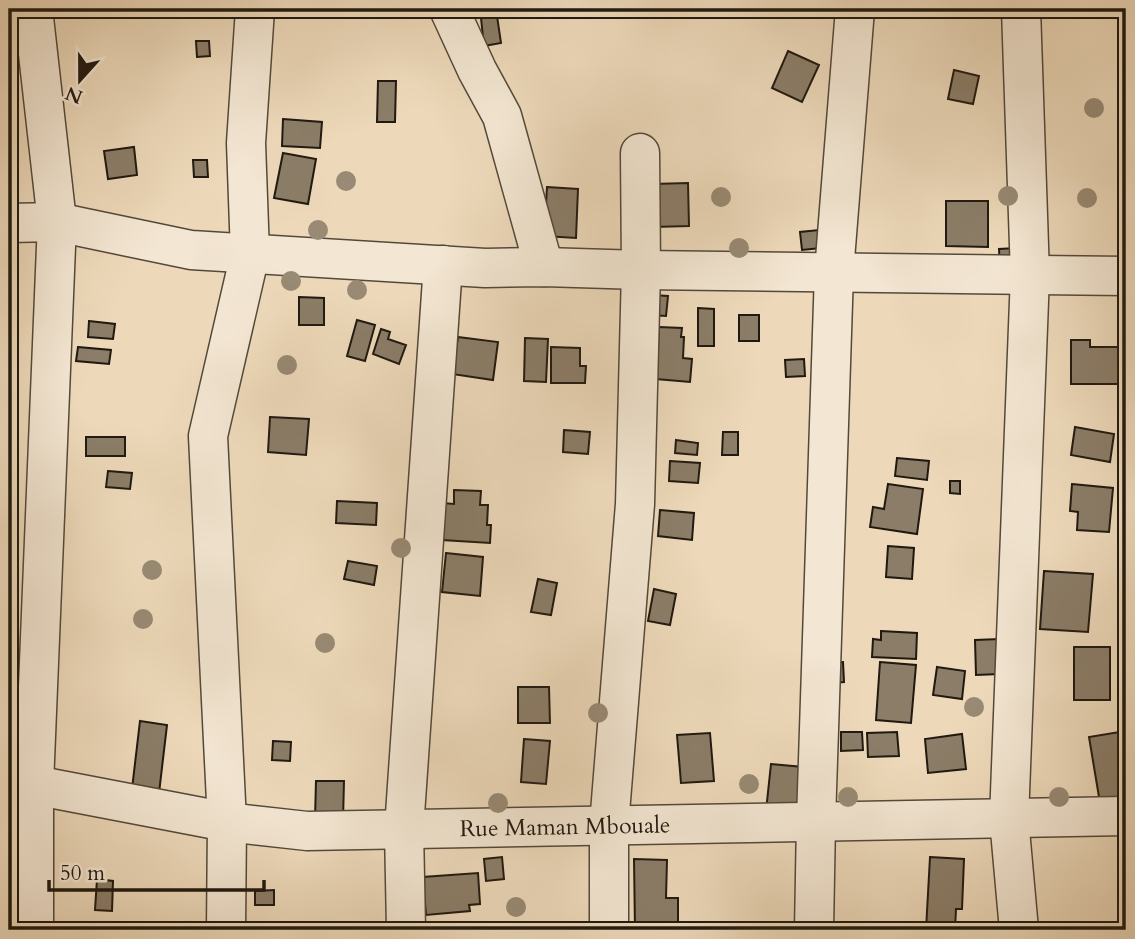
<svg xmlns="http://www.w3.org/2000/svg" width="1135" height="939" font-family="Cardo,serif">
<style>
.building{fill:#8b7d68;stroke:#201910;stroke-width:2}
.lines{fill:none;stroke-linecap:round;stroke-linejoin:round}
.minor-casing{stroke:#53493a;stroke-width:41}
.minor{stroke:#f3e6d2;stroke-width:38}
.tree{fill:#988a74}
.labels{text-anchor:middle;stroke-width:7;stroke-linejoin:round;paint-order:stroke}
.street-label{font-size:23px;fill:#201910;stroke:#f3e6d2}
</style>
<rect width="100%" height="100%" fill="#edd9ba"/>
<filter id="stains"><feTurbulence type="fractalNoise" baseFrequency=".00286" numOctaves="4"/><feColorMatrix values="0 0 0 0 .2 0 0 0 0 .09 0 0 0 0 .02 0 0 0 .5 -.17"/></filter>
<radialGradient id="worn" r=".72"><stop offset=".6" stop-color="#630" stop-opacity="0"/><stop offset="1" stop-color="#630" stop-opacity=".3"/></radialGradient>
<path class="building" d="M1104 9H1126V13H1104Z
M497 16 501 43 484 46 481 18Z
M196 41H209L210 56 197 57Z
M788 51 819 65 802 102 772 88Z
M954 70 979 76 973 104 948 99Z
M378 81H396L395 122H377Z
M283 119 322 122 320 148 282 146Z
M134 147 137 175 108 179 104 151Z
M283 153 316 159 308 204 274 198Z
M193 160H207L208 177H194Z
M688 183 689 226 654 227 652 184Z
M547 187 578 189 576 238 544 236Z
M946 201H988V247L946 246Z
M819 230 821 248 802 250 800 232Z
M1016 248 1000 267 999 249Z
M652 295 668 296 666 316 651 315Z
M299 297 324 298V325H299Z
M9 299H13L10 328 9 327Z
M698 308 714 309V346H698Z
M739 315H759V341H739Z
M357 320 375 325 365 361 347 356Z
M89 321 115 324 113 339 88 337Z
M659 327 682 328 681 337H684L683 358 692 359 690 382 656 379Z
M381 329 390 332 388 339 406 345 399 364 373 354Z
M458 337 498 342 493 380 452 374Z
M525 338 548 339 546 382 524 381Z
M1071 340H1090V347H1125V384H1071Z
M78 347 111 350 109 364 76 361Z
M551 347 580 348V366H586L585 383H551Z
M804 359 805 376 786 377 785 360Z
M270 417 309 419 306 455 268 452Z
M1075 427 1114 434 1110 462 1071 455Z
M564 430 590 432 588 454 563 452Z
M723 432H738V455H722Z
M86 437H125V456H86Z
M676 440 698 443 697 455 675 453Z
M897 458 929 461 927 480 895 476Z
M670 461 700 463 698 483 669 481Z
M108 471 132 473 130 489 106 487Z
M950 481H960V494L950 493Z
M888 484 923 489 917 534 870 527 873 507 884 509Z
M1072 484 1113 488 1109 532 1077 530 1078 512 1070 511Z
M454 490 481 491 480 505H488L487 525H491L490 543 442 540 443 503 454 504Z
M337 501 377 503 376 525 336 523Z
M660 510 694 513 692 540 658 536Z
M888 546 914 548 912 579 886 577Z
M446 553 483 557 480 596 442 592Z
M348 561 377 566 374 585 344 579Z
M1044 571 1093 574 1088 632 1040 629Z
M538 579 557 583 551 615 531 612Z
M654 589 676 594 670 625 648 621Z
M881 631 917 633 916 659 872 657 873 639 881 640Z
M1000 639V674L976 675 975 640Z
M1118 642H1126V673H1119Z
M1074 647H1110V700H1074Z
M843 662 844 682 833 683 831 663Z
M880 662 916 665 911 723 876 720Z
M937 667 965 671 962 699 933 695Z
M1126 681V712H1122L1120 682Z
M518 687H549L550 723H518Z
M140 721 167 725 159 793 132 789Z
M1126 731V799L1100 803 1089 737Z
M841 732H862L863 750 841 751Z
M897 732 899 756 868 757 867 733Z
M710 733 714 781 681 783 677 735Z
M962 734 966 769 928 773 925 739Z
M524 739 550 741 546 784 521 782Z
M273 741 291 742 290 761 272 760Z
M771 764 803 767 799 815 766 811Z
M316 781H344L343 820 315 819Z
M502 857 504 879 486 881 484 859Z
M930 857 964 859 962 909H956L955 930H926Z
M634 859 667 860 666 898H678V930H635Z
M478 873 480 904 469 905 470 911 426 915 423 877Z
M97 879 113 881 112 911 95 910Z
M274 890V905H255V891Z"/>
<g class="lines">
<g class="minor-casing">
<g id="minor">
<path d="M33 9 57 222 34 785V930"/>
<path d="M449 9 477 70 502 116 544 267"/>
<path d="M9 223 57 222 191 250 485 268 544 267 641 270 1126 276"/>
<path id="s1" d="M9 784 34 785 227 822 307 831 1126 816"/>
<path d="M226 930 227 822 208 436 250 254 246 143 255 9"/>
<path d="M406 930 404 829 443 265"/>
<path d="M609 930V825L635 504 641 270 640 153"/>
<path d="M814 930 816 821 834 272 855 9"/>
<path d="M1019 930 1009 819 1030 275 1021 9"/>
</g>
</g>
<use href="#minor" class="minor"/>
</g>
<g class="tree">
<circle cx="1094" cy="108" r="10"/>
<circle cx="346" cy="181" r="10"/>
<circle cx="1008" cy="196" r="10"/>
<circle cx="721" cy="197" r="10"/>
<circle cx="1087" cy="198" r="10"/>
<circle cx="318" cy="230" r="10"/>
<circle cx="739" cy="248" r="10"/>
<circle cx="291" cy="281" r="10"/>
<circle cx="357" cy="290" r="10"/>
<circle cx="287" cy="365" r="10"/>
<circle cx="401" cy="548" r="10"/>
<circle cx="152" cy="570" r="10"/>
<circle cx="143" cy="619" r="10"/>
<circle cx="325" cy="643" r="10"/>
<circle cx="974" cy="707" r="10"/>
<circle cx="598" cy="713" r="10"/>
<circle cx="749" cy="784" r="10"/>
<circle cx="848" cy="797" r="10"/>
<circle cx="1059" cy="797" r="10"/>
<circle cx="498" cy="803" r="10"/>
<circle cx="516" cy="907" r="10"/>
</g>
<g class="labels">
<g class="street-label">
<text dy="8" stroke="none"><textPath href="#s1" startOffset="560">Rue Maman Mbouale</textPath></text>
</g>
</g>
<rect width="1135" height="939" fill="none" stroke="#edd9ba" stroke-width="35"/>
<rect x="10" y="10" width="1114" height="918" fill="none" stroke="#201910" stroke-width="3.5"/>
<rect x="18" y="18" width="1100" height="904" fill="none" stroke="#201910" stroke-width="2"/>
<g transform="translate(80 80) rotate(201)" stroke="#f3e6d2" stroke-width="5" paint-order="stroke">
<path d="M0-5L12 26L0 18L-12 26Z" fill="#201910"/>
<text y="-10" font-size="19" font-weight="bold" text-anchor="middle" fill="#201910">N</text>
</g>
<path d="M49 880v10h215v-10" fill="none" stroke="#201910" stroke-width="3.5"/>
<text x="60" y="880" font-size="21" fill="#201910" stroke="#f3e6d2" stroke-width="5" paint-order="stroke">50 m</text>
<rect width="100%" height="100%" filter="url(#stains)"/>
<rect width="100%" height="100%" fill="url(#worn)"/>
</svg>
